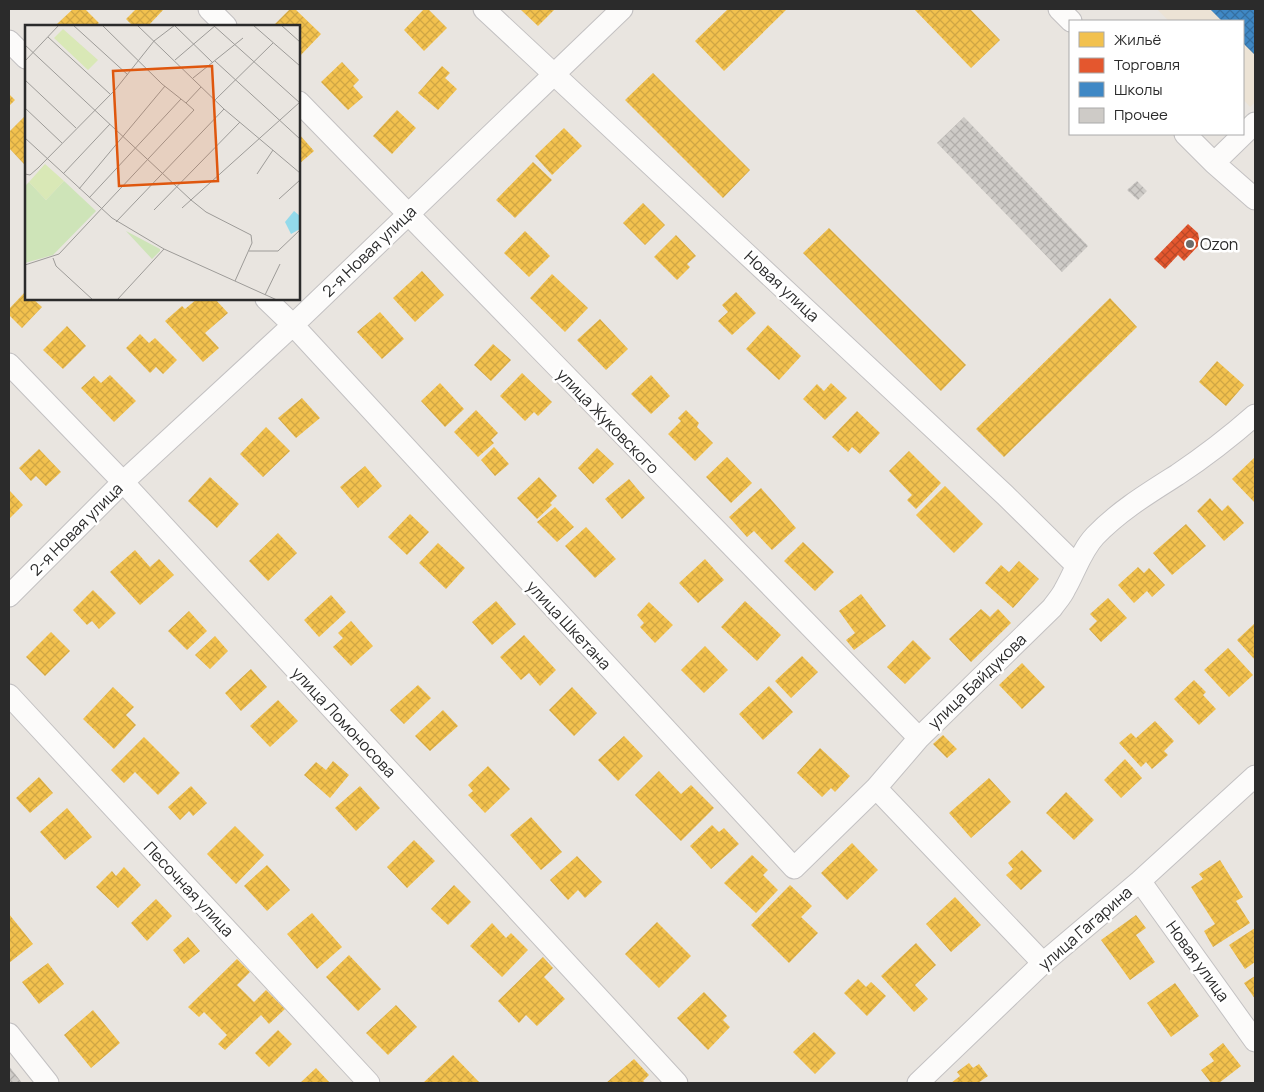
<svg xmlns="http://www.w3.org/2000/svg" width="1264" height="1092" font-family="Manrope,sans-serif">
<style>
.education{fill:#ece3d5}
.homes{fill:url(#homes-cross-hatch)}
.shops{fill:url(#shops-cross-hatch)}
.schools{fill:url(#schools-cross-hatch)}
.building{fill:url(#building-cross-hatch)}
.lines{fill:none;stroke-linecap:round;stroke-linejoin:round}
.minor-casing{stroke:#c3c1c2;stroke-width:23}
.minor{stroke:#fcfbfa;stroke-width:21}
.poi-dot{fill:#6e6c6a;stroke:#fff;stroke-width:2}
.labels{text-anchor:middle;stroke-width:5;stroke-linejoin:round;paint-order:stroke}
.poi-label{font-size:16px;fill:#2b2b2b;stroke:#fff;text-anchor:start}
.street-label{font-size:16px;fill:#2b2b2b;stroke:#fff}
.inset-road{fill:none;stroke:#9d9b98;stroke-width:1}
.view{fill:#df570e;fill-opacity:0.15;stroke:#df570e;stroke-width:2.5}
.inset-edge{fill:none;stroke:#2b2b2b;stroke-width:2.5}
</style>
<defs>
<pattern id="homes-cross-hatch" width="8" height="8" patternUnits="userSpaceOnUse" patternTransform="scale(1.25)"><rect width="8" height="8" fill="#f2c14e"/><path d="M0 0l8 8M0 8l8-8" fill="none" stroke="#d0a644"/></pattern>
<pattern id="shops-cross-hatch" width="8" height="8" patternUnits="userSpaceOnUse" patternTransform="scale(1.25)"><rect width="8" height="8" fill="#e4572e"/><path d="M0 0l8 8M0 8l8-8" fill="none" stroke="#b94827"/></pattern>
<pattern id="schools-cross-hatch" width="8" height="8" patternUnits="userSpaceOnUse" patternTransform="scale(1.25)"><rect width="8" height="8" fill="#3f88c5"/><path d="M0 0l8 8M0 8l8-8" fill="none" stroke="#356fa0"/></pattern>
<pattern id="building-cross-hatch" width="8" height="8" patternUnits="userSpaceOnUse" patternTransform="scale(1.25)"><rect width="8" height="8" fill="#cecbc7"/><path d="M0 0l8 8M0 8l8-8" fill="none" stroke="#b1aeab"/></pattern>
</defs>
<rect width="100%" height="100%" fill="#e9e5e0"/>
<path class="education" d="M1157 9H1255V102L1250 107 1243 99V21H1169Z"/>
<path class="homes" d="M73 9H85L99 23 95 26H59L57 24Z
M136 9H164L148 26H133L126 19Z
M290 9H295L321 34 299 57V26H273Z
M424 9H428L447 28 424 51 404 30Z
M520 9H555L538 26Z
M728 9H787L724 71 695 41Z
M914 9H970L1000 40 971 68Z
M342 62 359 80 353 86 363 97 348 110 321 82Z
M442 66 450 73 445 78 457 89 438 110 418 93Z
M653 73 750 170 723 198 625 100Z
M9 94 15 100 9 106Z
M397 110 416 128 392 154 373 136Z
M26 115V162L24 164 9 148V132Z
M564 128 582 146 552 175 535 156Z
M299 134 314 151 299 164Z
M533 162 552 180 515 218 496 200Z
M643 203 665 225 645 245 623 223Z
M829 228 966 365 941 391 803 253Z
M525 231 550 256 529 277 504 253Z
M676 235 696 256 687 264 690 267 677 280 654 257Z
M422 271 444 295 415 322 393 298Z
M552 274 588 308 565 332 530 298Z
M26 291V299H33L42 307 22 328 9 315V309Z
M736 292 756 313 732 335 718 321 728 312 722 305Z
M1110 298 1137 327 1004 457 976 429Z
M197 299H215L228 313 205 333 219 348 203 362 165 321 182 306 185 309Z
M380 312 404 339 382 359 357 332Z
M600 319 628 349 606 370 577 340Z
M768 325 801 356 779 380 746 349Z
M67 326 86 346 63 369 43 350Z
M140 334 149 343 155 338 177 360 163 374 156 367 150 373 126 348Z
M493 344 511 360 491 381 474 365Z
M1217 361 1244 385 1226 406 1199 382Z
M522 373 552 402 538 416 534 412 525 421 500 396Z
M110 375 136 401 114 422 81 388 94 376 101 383Z
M651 375 670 396 651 414 631 394Z
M440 383 464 409 445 427 421 401Z
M831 383 847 398 825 420 803 399 817 384 824 391Z
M302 398 320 418 296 438 278 418Z
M476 410 498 433 491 440 494 443 478 457 454 432Z
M686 410 699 423 697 427 713 443 695 461 668 434 681 421 678 418Z
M857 411 880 433 860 454 852 447 848 452 832 437Z
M266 427 290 451 263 477 240 454Z
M494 447 509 464 495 476 481 460Z
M597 448 614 464 593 484 578 468Z
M39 449 61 472 46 486 36 476 31 481 19 468Z
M909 451 941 483 916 509 907 500 912 495 889 471Z
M727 457 752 483 731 503 706 477Z
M1255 457V503L1232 479Z
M365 466 382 486 358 508 340 487Z
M210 477 239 504 217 528 188 501Z
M539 477 557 496 550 503 552 505 537 519 517 498Z
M629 479 645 498 622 519 605 499Z
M945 486 983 524 954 553 916 515Z
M761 488 796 528 772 550 754 531 747 537 729 517Z
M9 490 23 505 9 519Z
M1210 498 1222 511 1228 505 1244 523 1224 541 1197 511Z
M555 507 574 527 557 542 537 522Z
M410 514 429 532 407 555 388 537Z
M1186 524 1206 546 1172 575 1153 553Z
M586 527 616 559 595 578 565 546Z
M278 533 297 553 268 581 249 561Z
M803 542 834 572 815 591 784 561Z
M438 543 465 568 446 589 419 563Z
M135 550 150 567 159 559 174 575 140 605 110 572Z
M705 559 724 580 698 603 679 583Z
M1019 561 1039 579 1013 608 985 583 1001 565 1009 572Z
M1138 567 1144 573 1149 568 1165 585 1152 597 1147 591 1134 603 1118 585Z
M93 590 116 613 99 629 92 621 87 625 73 610Z
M861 594 886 626 854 650 846 640 855 633 839 611Z
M331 595 346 612 319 637 304 620Z
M1108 598 1127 618 1101 642 1089 629 1097 621 1090 614Z
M496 601 516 624 492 645 472 622Z
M745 601 781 635 757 661 721 627Z
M649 602 673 625 655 643 640 627 644 623 637 615Z
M981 609 990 617 998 609 1011 623 971 662 949 639Z
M189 611 207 631 187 650 168 631Z
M351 621 373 646 351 666 333 647 343 638 338 633Z
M1255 623V660L1237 640Z
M51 632 70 651 45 676 26 657Z
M524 635 556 670 540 686 529 673 521 680 500 657Z
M215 636 228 651 210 669 195 655Z
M913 640 931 658 905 684 887 667Z
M705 646 728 670 704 693 681 670Z
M1228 648 1253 675 1229 697 1204 670Z
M802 656 818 672 791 698 775 681Z
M1022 663 1045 687 1022 709 999 685Z
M251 669 267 687 241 711 225 693Z
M1194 680 1206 692 1203 695 1216 709 1199 725 1174 699Z
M418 685 431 698 404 724 390 710Z
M769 686 793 712 763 740 739 714Z
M113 687 134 707 126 715 136 725 114 749 83 719Z
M572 687 597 713 574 736 549 710Z
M278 700 298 721 270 747 250 726Z
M443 710 458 726 430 751 415 736Z
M1155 721 1174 741 1164 751 1168 755 1152 769 1146 762 1141 767 1119 743 1131 733 1136 738Z
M943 735 957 749 947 758 933 744Z
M624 736 643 756 618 781 598 760Z
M144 737 180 773 158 795 135 772 124 783 111 770Z
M820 748 850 776 835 792 831 788 822 797 797 773Z
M1125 759 1142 778 1121 798 1104 780Z
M333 761 349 775 330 798 304 775 316 762 326 770Z
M488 766 510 789 485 813 468 795 473 791 468 785Z
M659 771 681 794 691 785 714 808 681 841 635 795Z
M39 777 53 793 30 813 16 798Z
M989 778 1011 802 971 838 949 813Z
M191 786 207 803 193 816 189 811 180 820 168 807Z
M360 786 380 808 356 831 335 808Z
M1066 792 1094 820 1074 840 1046 813Z
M67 808 92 837 65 860 40 832Z
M531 817 562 852 541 870 510 835Z
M712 825 719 832 724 828 739 844 711 869 690 846Z
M235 826 264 855 236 884 207 854Z
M414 840 435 861 407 888 387 867Z
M852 843 878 870 847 900 821 873Z
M1022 850 1042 871 1021 890 1006 875 1013 869 1008 863Z
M752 855 768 870 763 875 778 890 756 913 724 883Z
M577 856 602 882 585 898 578 890 568 900 550 880Z
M1220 860 1243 897 1236 901 1250 923 1213 947 1204 931 1215 924 1191 887 1203 879 1199 874Z
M267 865 290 890 267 911 244 886Z
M124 867 141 885 118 908 96 887 112 871 116 876Z
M454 885 471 902 448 925 431 909Z
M790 885 812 906 801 917 818 933 789 963 751 925Z
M955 897 981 925 951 952 926 924Z
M156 899 172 916 147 941 131 923Z
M312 913 342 947 317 969 287 934Z
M9 914 33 944 9 963Z
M1136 915 1146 928 1136 935 1155 962 1130 980 1101 940Z
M657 922 691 956 659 988 625 954Z
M492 923 506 938 511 933 528 950 502 977 470 946Z
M1255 928V962L1245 969 1229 945Z
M188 937 200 951 184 964 173 950Z
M916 943 936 965 915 985 928 999 914 1012 881 976Z
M349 955 381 989 358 1011 326 977Z
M543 957 553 968 544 977 565 999 537 1026 526 1015 519 1023 498 1001Z
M237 959 250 972 237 985 254 1002 266 990 285 1009 269 1024 261 1015 225 1050 218 1044 227 1035 204 1012 199 1017 188 1007Z
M48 963 64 984 39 1004 22 982Z
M1255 976V999L1244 983Z
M858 979 866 987 871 982 886 996 867 1016 844 993Z
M1175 983 1199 1016 1171 1037 1147 1003Z
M704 992 727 1016 723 1020 730 1027 708 1050 677 1018Z
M396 1005 417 1027 388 1055 366 1033Z
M93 1010 120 1043 91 1068 64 1035Z
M278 1030 292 1044 269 1067 255 1053Z
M814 1032 836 1053 815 1074 793 1052Z
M1223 1043 1241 1066 1219 1083H1211L1201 1070 1214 1061 1209 1054Z
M453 1055 480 1083H423Z
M634 1059 649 1075 643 1081 646 1083H606Z
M969 1063 973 1068 979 1064 988 1076 978 1083H951L960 1076 957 1072Z
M316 1068 330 1083H300Z"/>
<path class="shops" d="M1188 224 1198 233 1200 244 1184 261 1178 255 1165 269 1154 259Z"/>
<path class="schools" d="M1210 9H1255V55L1243 43V21H1222Z"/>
<path class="building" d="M964 117 1088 246 1062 272 937 143Z
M1137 181 1147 191 1138 200 1127 190Z
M9 1066 22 1083H9Z"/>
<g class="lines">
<g class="minor-casing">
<path id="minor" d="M209 9 226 26
M484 9 1005 495 1076 565
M1059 9 1071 21
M9 41 26 58
M299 102 919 738
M1185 134 1214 163 1255 199
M1214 163 1255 123
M266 299 293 325 794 868 876 788
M9 364 123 482 677 1083
M9 596 123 482 293 325 622 9
M9 695 369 1083
M1140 881 1255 1041
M1043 963 876 788 919 738 1052 608C1056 602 1062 596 1065 589 1075 572 1081 551 1095 536 1119 511 1147 494 1177 475 1204 457 1230 437 1255 415
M9 1034 48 1083
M918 1083 1043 963 1140 881 1255 776"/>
</g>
<use href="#minor" class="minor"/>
</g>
<circle class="poi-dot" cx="1190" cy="244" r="5"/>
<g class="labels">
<g class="poi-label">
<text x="1200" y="250">Ozon</text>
</g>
<g class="street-label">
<text transform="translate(369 251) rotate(-44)" y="6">2-я Новая улица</text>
<text transform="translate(782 286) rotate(43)" y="6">Новая улица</text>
<text transform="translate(608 421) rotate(46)" y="6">улица Жуковского</text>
<text transform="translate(76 529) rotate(-45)" y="6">2-я Новая улица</text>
<text transform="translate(569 625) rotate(47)" y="6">улица Шкетана</text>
<text transform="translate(977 681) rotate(-44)" y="6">улица Байдукова</text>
<text transform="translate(344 722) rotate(47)" y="6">улица Ломоносова</text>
<text transform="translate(189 889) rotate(47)" y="6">Песочная улица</text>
<text transform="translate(1085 928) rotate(-41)" y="6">улица Гагарина</text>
<text transform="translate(1198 961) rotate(54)" y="6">Новая улица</text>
</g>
</g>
<g transform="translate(25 25)">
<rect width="275" height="275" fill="#e9e5e0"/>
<path d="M39 156 71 186 28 230 0 238V161L4 157 21 175ZM101 206 135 224V226L127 234Z" fill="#cee4b8"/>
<path d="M38 4 73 35 63 45 29 13ZM20 139 39 156 21 175 4 157Z" fill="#d9e8b6"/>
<path d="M269 186 275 191V204L266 209 260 197Z" fill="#93daeb"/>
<path class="inset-road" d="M48 0 103 50M77 0 137 59 161 78 176 62M112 0 199 84 275 148M149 0 188 38M188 0 275 78M228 0 275 41M256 0 275 17M23 12 85 69M0 20 166 175 181 187 226 210 227 218 210 256M150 35 191 0M0 36 34 0M190 36 275 114M168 53 218 13M0 55 51 103M190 75 248 18M0 83 37 118M0 113 87 193 139 224M0 149 5 150 13 143 90 65 129 16 150 0M38 149 85 99M232 149 248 125M54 164 140 61M64 173 156 74M254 174 275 155M157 183 275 77M129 185 215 97M91 197 199 84M224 226H253L275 205M28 233 31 241 68 275M0 240 34 229 169 85 161 78M240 270 255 239M92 275 139 224 252 275"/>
<path class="view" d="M187 41 193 156 94 161 88 46Z"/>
<rect width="275" height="275" class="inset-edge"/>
</g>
<rect width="1264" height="1092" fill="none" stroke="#2b2b2b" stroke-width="20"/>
<rect x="1069" y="20" width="175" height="115" fill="#ffffff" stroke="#aaaaaa"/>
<rect x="1079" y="32" width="25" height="15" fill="#f2c14e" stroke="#aaaaaa"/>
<text x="1114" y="45" font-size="15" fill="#2b2b2b">Жильё</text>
<rect x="1079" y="58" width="25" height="15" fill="#e4572e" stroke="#aaaaaa"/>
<text x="1114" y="70" font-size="15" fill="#2b2b2b">Торговля</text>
<rect x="1079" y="82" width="25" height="15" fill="#3f88c5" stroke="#aaaaaa"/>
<text x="1114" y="95" font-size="15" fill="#2b2b2b">Школы</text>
<rect x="1079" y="108" width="25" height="15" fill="#cecbc7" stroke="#aaaaaa"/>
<text x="1114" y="120" font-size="15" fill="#2b2b2b">Прочее</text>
</svg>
